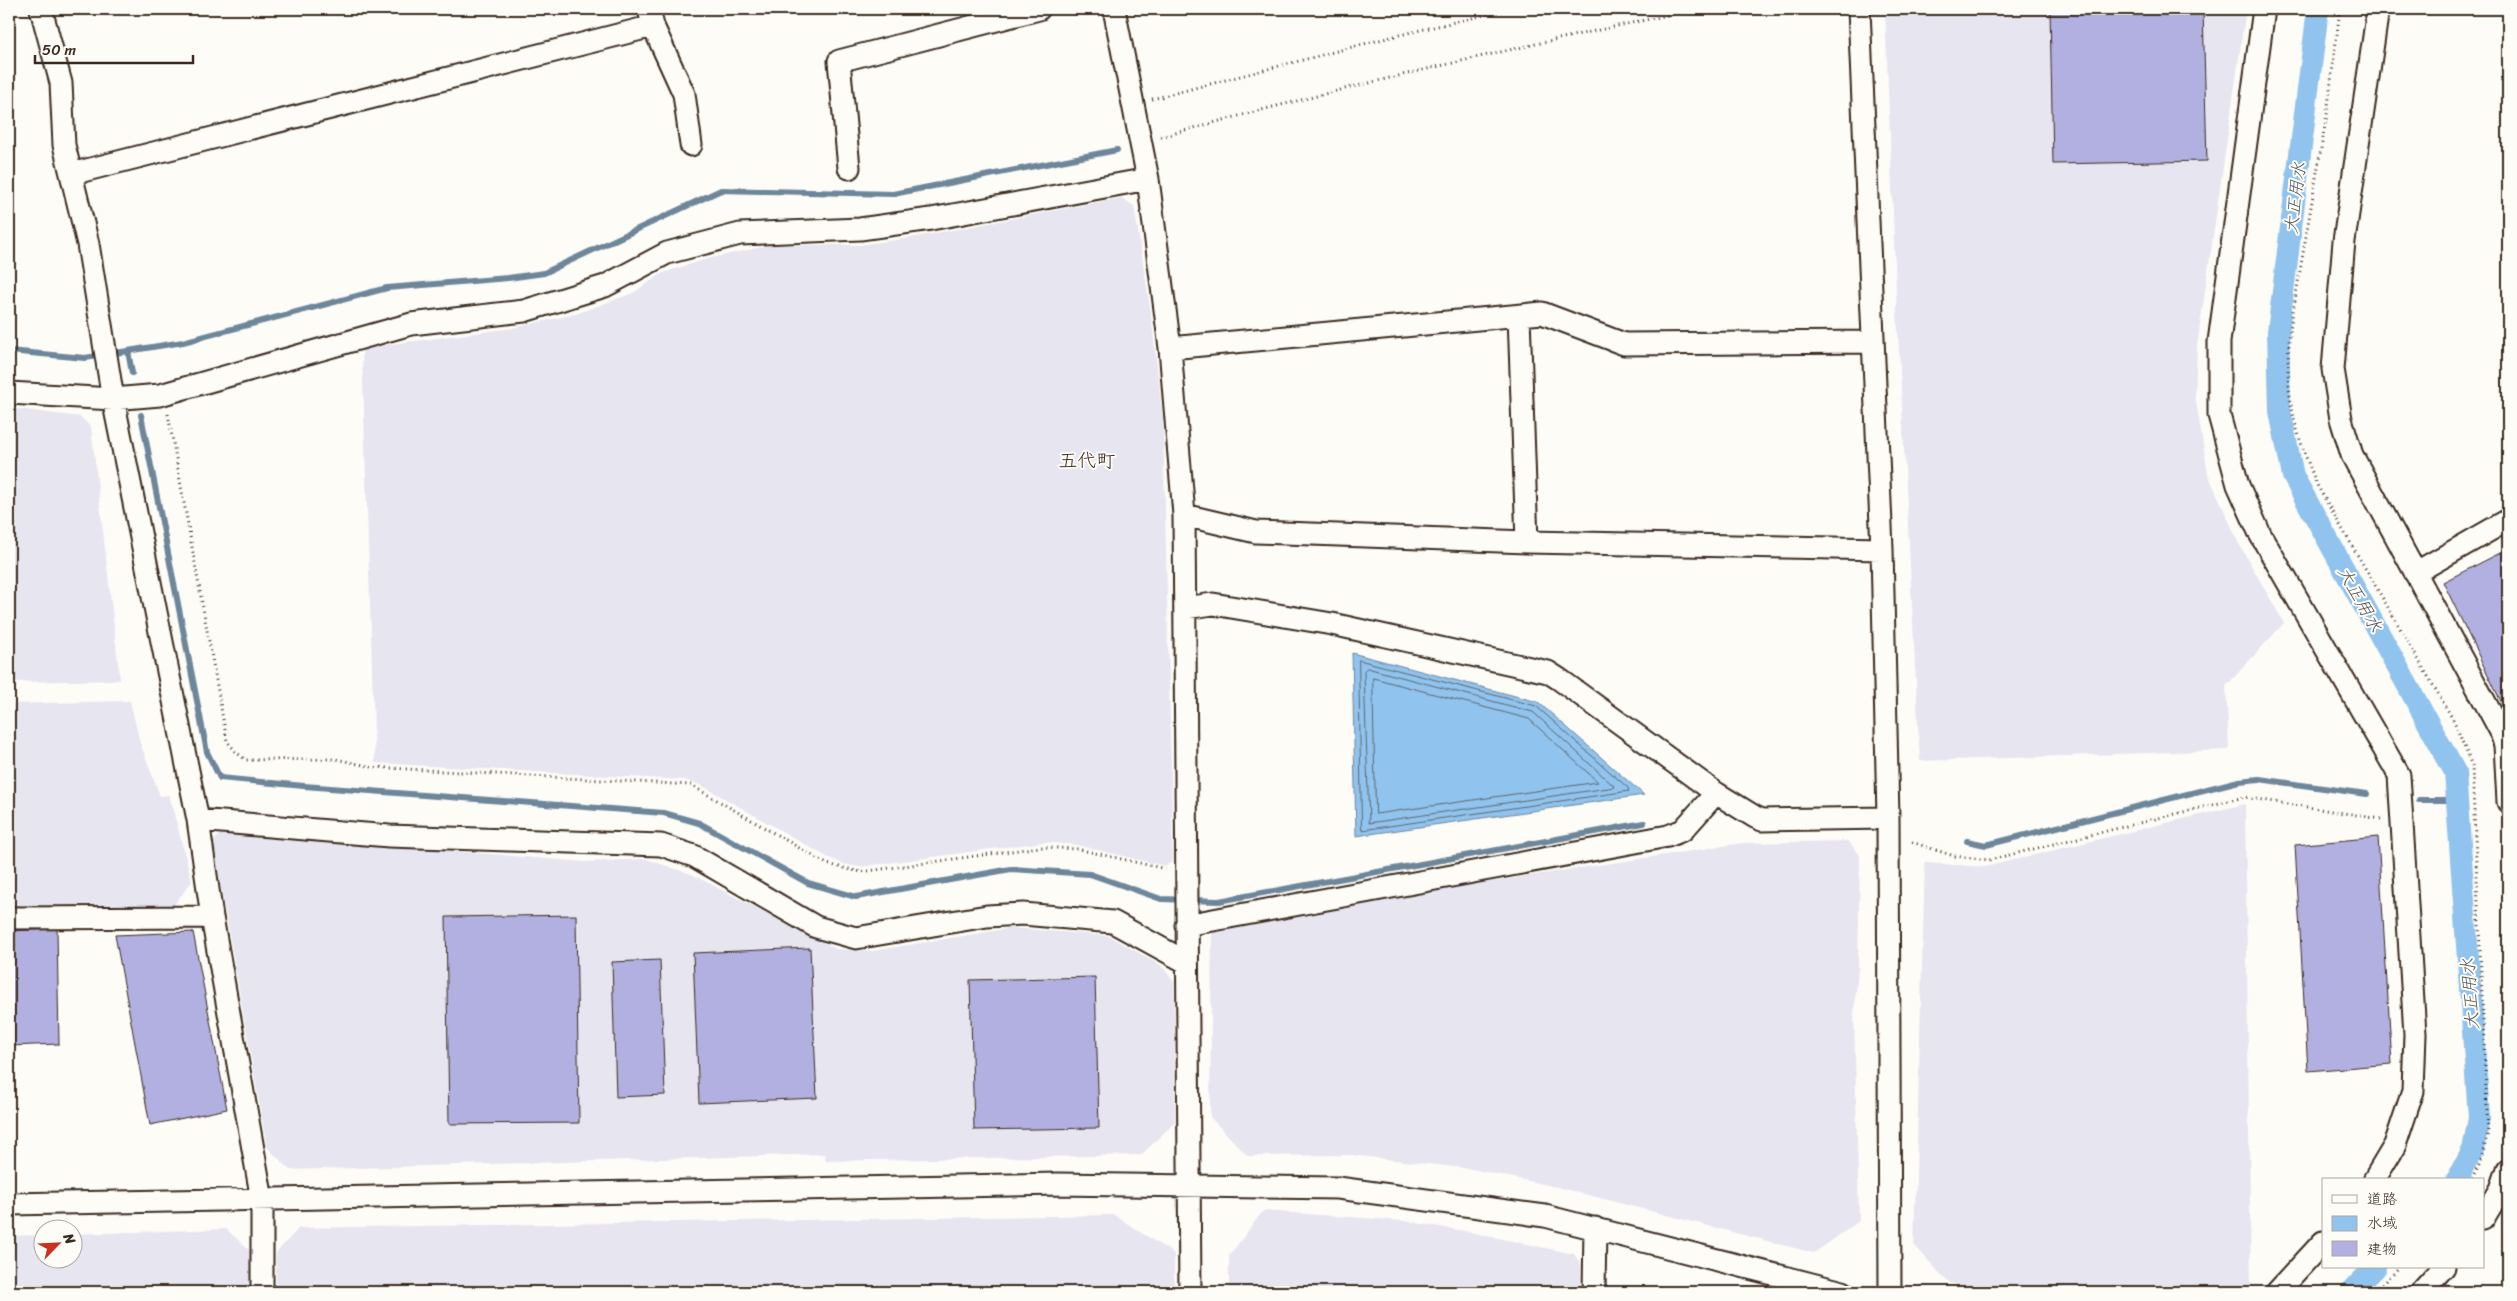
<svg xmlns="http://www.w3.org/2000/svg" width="2517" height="1301" font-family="Sriracha,'Klee One',sans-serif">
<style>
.built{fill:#e6e5f0}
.water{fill:#90c3ed;stroke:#6e869a}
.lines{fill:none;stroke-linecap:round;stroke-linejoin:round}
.shore{stroke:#5d6771;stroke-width:1}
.stream{stroke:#6e869a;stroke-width:6}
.canal{stroke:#90c3ed;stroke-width:22}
.building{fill:#b1b0e1;stroke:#3b2a1e}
.minor-casing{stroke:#3b2a1e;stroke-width:25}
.path{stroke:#3b2a1e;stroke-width:3;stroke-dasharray:1 4;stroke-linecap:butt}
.minor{stroke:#fdfcf7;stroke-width:21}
.labels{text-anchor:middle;stroke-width:4;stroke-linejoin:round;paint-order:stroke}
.water-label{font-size:18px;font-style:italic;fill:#54585c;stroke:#fdfcf7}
.quarter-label{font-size:19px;fill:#3b2a1e;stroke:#fdfcf7}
</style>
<rect width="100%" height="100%" fill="#fdfcf7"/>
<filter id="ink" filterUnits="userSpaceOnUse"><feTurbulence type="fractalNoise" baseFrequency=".02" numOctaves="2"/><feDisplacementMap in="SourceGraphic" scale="10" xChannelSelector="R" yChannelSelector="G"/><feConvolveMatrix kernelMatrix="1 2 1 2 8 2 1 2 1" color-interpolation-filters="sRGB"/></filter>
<g filter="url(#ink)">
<path class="built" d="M1885 9H2246L2197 346 2195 396 2208 474 2239 544 2284 623 2226 686 2229 750 1920 761 1896 290Z
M1121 198 1134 206 1150 307 1163 420 1173 861 1165 866 1077 845 1043 842 859 867 843 864 827 857 703 786 685 780 375 763 362 348 513 328 576 314 633 293 663 273 707 259 771 245H859L910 238Z
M9 408 80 417 91 427 120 680 9 682Z
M130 701 140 743 160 796 169 795 192 881 173 906 9 908V704Z
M2245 804 2251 1292H1983L1948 1282 1914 1245 1925 863 1985 867Z
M221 832 585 862 646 859 691 874 836 949 872 951 1012 928 1109 936 1162 966 1174 982 1175 1122 1141 1155 826 1161 825 1154 290 1170 267 1147 213 843Z
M1848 841 1860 855 1858 968 1854 1014 1859 1221 1814 1253 1557 1187 1472 1169 1351 1155 1248 1156 1210 1117 1212 932 1469 885 1743 843Z
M1263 1211 1404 1221 1464 1231 1574 1254 1581 1265 1580 1292H1229V1256Z
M1114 1215 1174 1254V1292H276V1253L299 1228Z
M226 1229 251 1252V1292H9V1236L42 1235V1258H72L73 1234Z"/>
<path class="water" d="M1352 653 1538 702 1644 795 1356 836Z"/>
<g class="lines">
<path class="shore" d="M1359 660 1536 706 1628 788 1629 791 1362 830Z
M1367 668 1533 712 1615 787 1369 823 1364 671Z
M1373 678 1529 719 1598 782 1376 814Z"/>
<path class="stream" d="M9 351 85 358 183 342 387 288 508 278 544 273 721 190 893 194 1117 150
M128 351 132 373
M141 415 207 752 220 778 304 786 664 813 699 823 808 883 856 897 1011 869 1090 874 1161 899 1219 901 1644 823
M2419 800H2447
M1967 841 1986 845 2239 781 2259 779 2367 794"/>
<path class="canal" d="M2318 9 2278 332 2280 411 2293 476 2455 772 2479 1118 2473 1150 2457 1180
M2351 1292 2375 1267"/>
</g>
<path class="building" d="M2050 9H2203L2207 161 2053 164Z
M2508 549V716L2443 582Z
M2378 837 2392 1064 2308 1071 2295 845Z
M576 915 579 1123 449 1124 446 917Z
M57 929 59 1044 9 1046V931Z
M193 932 227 1109 150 1125 115 935Z
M810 948 817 1098 699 1103 693 953Z
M660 960 665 1095 616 1097 612 962Z
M1095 977 1099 1128 974 1130 970 980Z
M2443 1283 2474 1292H2441Z"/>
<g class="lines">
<g class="minor-casing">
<path id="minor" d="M41 9 61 83 64 145 88 244 113 399 198 820 212 917 262 1200V1292
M1114 9 1148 179 1170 348 1184 515 1190 1292
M1859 9 1882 549 1888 818 1890 1292
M2264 9 2219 342V415L2238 485 2260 534 2399 775 2415 1034 2413 1091 2395 1145 2374 1180
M2378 9 2344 241 2333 369 2341 419 2352 455 2500 730 2505 745 2508 802
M653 26 684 94 691 145
M849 168 839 61 1039 9
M71 174 653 26 649 9
M1519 316 1527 542
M1170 348 1542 313 1624 344 1873 342
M9 393 113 399 160 395 411 324 524 311 605 286 667 253 740 234 860 229 931 219 1148 179
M1184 515 1256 532 1527 542 1882 549
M2415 573 2508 520
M1185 608 1213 604 1332 624 1548 672 1559 679 1716 793 1755 817 1762 820 1888 818
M198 820 389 836 661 845 694 856 816 927 856 938 987 916 1023 914 1113 922 1186 962
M9 918 212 917
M1186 925 1668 836 1683 830 1716 793
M9 1204 1058 1184 1338 1188 1545 1216 1843 1292
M2483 1219 2501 1189 2508 1169
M1594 1292 1595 1228
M2277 1292 2323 1242
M2421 1292 2444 1267"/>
</g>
<path class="path" d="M2340 9 2327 114 2291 323C2283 391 2292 425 2318 487L2454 721 2472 766 2488 1133 2480 1164 2472 1180
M1152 99 1395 36 1510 9
M1161 137C1338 88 1517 47 1697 9
M168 414 227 741 237 753 246 760 336 759 372 767 691 785 827 864 861 872 1040 847 1077 849 1166 869
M1912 842 1954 856 1989 860 2244 797 2381 819
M2375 1292 2398 1267"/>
<use href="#minor" class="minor"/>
</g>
</g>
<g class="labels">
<g class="water-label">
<text transform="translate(2295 198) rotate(-83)" y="6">大正用水</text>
<text transform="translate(2360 599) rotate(61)" y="6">大正用水</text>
<text transform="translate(2470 994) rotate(-94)" y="6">大正用水</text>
</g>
<g class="quarter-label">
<text x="1087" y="467">五代町</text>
</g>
</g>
<rect width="2517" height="1301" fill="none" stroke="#fdfcf7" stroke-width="30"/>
<rect x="15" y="15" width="2487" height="1271" fill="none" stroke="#3b2a1e" stroke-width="2" filter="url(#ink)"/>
<rect x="2322" y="1178" width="162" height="90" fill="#fdfcf7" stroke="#afa8a0"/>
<rect x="2332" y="1195" width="25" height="8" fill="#fdfcf7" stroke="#afa8a0"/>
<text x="2367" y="1204" font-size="15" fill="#3b2a1e">道路</text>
<rect x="2332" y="1216" width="25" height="15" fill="#90c3ed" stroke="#afa8a0"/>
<text x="2367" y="1228" font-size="15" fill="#3b2a1e">水域</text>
<rect x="2332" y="1241" width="25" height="15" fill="#b1b0e1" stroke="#afa8a0"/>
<text x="2367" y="1254" font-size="15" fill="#3b2a1e">建物</text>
<g transform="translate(58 1244) rotate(66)"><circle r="24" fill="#fdfcf7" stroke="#afa8a0"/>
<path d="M0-4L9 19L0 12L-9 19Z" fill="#c8321e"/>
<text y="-8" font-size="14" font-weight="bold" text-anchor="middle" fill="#3b2a1e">N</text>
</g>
<path d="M35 55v8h158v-8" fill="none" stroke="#3b2a1e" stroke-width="2.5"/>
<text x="42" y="55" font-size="15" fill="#3b2a1e" stroke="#fdfcf7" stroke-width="4" paint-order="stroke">50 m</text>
</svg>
